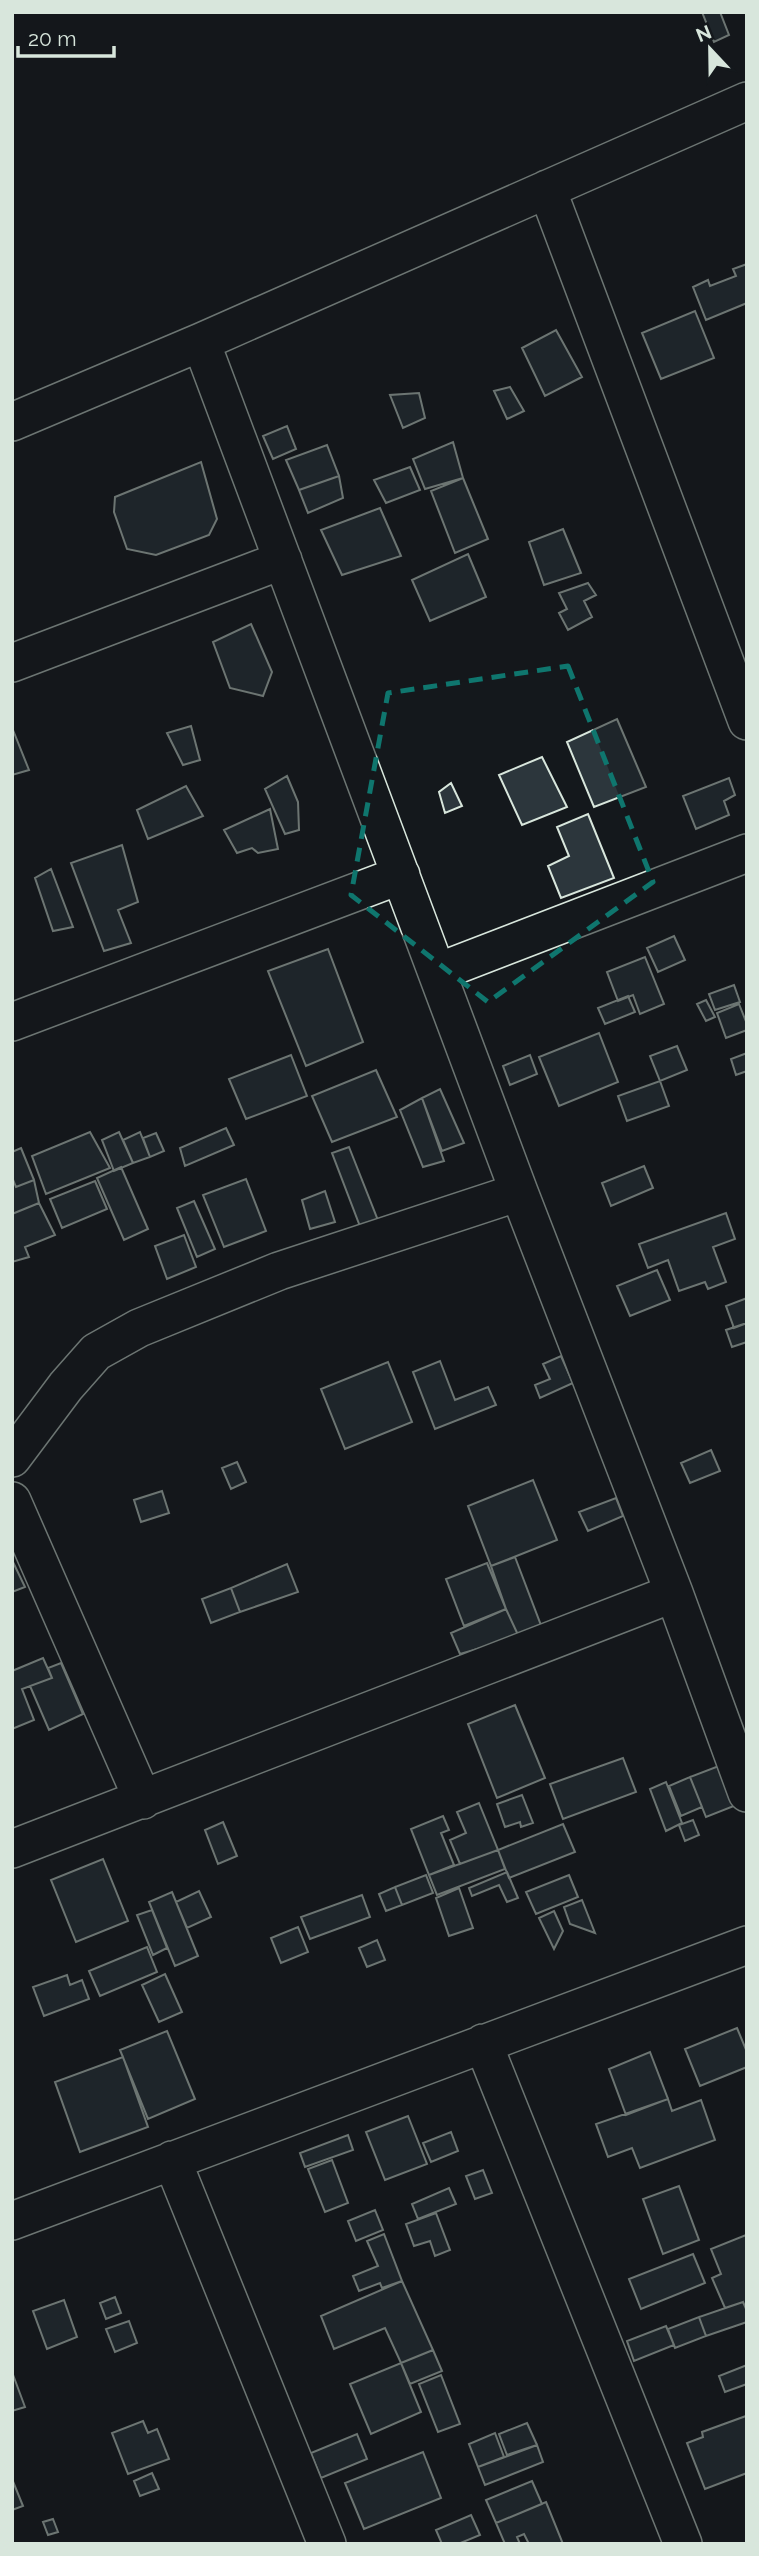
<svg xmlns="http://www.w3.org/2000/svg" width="759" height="2556" font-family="Raleway,sans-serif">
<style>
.building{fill:#2c363c;stroke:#d8e6dc;stroke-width:2}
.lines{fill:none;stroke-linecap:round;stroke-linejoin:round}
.minor-casing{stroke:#d8e6dc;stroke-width:40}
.minor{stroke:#14181c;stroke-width:37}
.marked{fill:none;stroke:#0f766e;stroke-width:5;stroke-dasharray:14 9;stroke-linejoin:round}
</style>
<rect width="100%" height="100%" fill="#14181c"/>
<path class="building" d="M702 12H720L729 35 714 42Z
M747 264V303L706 320 693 287 708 280 710 286 736 276 733 269Z
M695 311 714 358 661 379 642 333Z
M556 330 582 377 545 396 522 348Z
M510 387 524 411 507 419 494 391Z
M419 393 425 418 403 428 390 395Z
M287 426 296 449 273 459 263 436Z
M453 442 463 478 425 489 413 459Z
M327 445 339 476 299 490 286 460Z
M201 462 217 519 209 535 156 555 127 549 114 512 115 497Z
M410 467 420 490 386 503 374 480Z
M339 476 343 498 308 513 299 490Z
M463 478 488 539 455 553 431 491Z
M380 508 401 556 342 575 321 530Z
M563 529 581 573 544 585 529 542Z
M468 554 486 597 430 621 412 580Z
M588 583 596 595 584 601 592 617 568 630 559 613 567 609 559 593Z
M251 624 272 672 263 696 230 688 213 642Z
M617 719 646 787 594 807 567 742Z
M191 726 200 760 183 765 167 733Z
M13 730 29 770 12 775V730Z
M542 757 567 807 522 825 499 775Z
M287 776 298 802 299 830 285 834 265 789Z
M729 778 735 795 724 801 729 815 696 829 683 796Z
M451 783 462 806 445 813 439 792Z
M186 786 203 816 148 839 137 810Z
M270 809 278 849 258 853 252 848 237 853 224 830Z
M588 814 614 878 561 898 548 866 569 856 557 827Z
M122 845 138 902 118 910 131 943 104 951 71 863Z
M51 869 73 927 53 931 35 878Z
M674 936 685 960 658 972 647 948Z
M328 949 363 1042 306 1066 268 971Z
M645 957 664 1004 640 1014 633 995 618 1001 607 972Z
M734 985 740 1002 715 1010 709 994Z
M628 996 635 1012 605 1024 598 1008Z
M706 1000 715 1017 706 1021 697 1004Z
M739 1004 747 1024V1030L726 1038 717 1013Z
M599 1033 618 1082 559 1106 539 1057Z
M677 1046 687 1070 660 1081 650 1056Z
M747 1053V1071L736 1075 731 1059Z
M291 1055 307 1096 246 1119 229 1079Z
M530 1055 537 1074 510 1085 503 1066Z
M376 1070 397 1117 332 1142 312 1096Z
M660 1081 669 1106 627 1121 618 1096Z
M440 1089 464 1143 442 1151 422 1098Z
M422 1098 444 1161 423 1167 400 1110Z
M226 1128 234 1145 185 1166 180 1148Z
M90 1132 110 1168 46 1194 32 1156Z
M119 1132 133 1163 114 1171 102 1140Z
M140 1132 150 1157 133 1163 123 1140Z
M156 1133 164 1151 150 1157 143 1138Z
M349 1147 379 1223 361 1229 332 1153Z
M21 1148 34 1180 16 1187 12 1177V1152Z
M644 1166 653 1188 611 1206 602 1183Z
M121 1167 148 1229 124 1240 97 1178Z
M12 1177 16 1187 34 1180 39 1203 12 1214Z
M246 1179 266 1231 224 1247 203 1195Z
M95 1181 107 1209 62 1228 50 1199Z
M325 1191 335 1222 310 1229 302 1200Z
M194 1201 215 1249 197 1257 177 1208Z
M39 1203 55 1235 25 1247 29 1257 12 1262V1214Z
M726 1213 735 1239 713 1247 726 1282 708 1289 705 1282 679 1291 668 1260 648 1268 639 1244Z
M184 1235 196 1267 167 1279 155 1246Z
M657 1270 670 1300 630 1316 617 1286Z
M747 1298V1323L734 1328 726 1306Z
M747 1323V1342L732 1347 726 1330Z
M561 1356 573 1383 540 1398 535 1385 550 1379 543 1364Z
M440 1361 455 1400 488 1387 496 1405 435 1429 413 1372Z
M388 1362 412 1422 345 1449 321 1389Z
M711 1450 720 1471 690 1483 681 1463Z
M237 1462 246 1482 231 1489 222 1468Z
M533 1480 557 1540 491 1566 468 1506Z
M162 1491 169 1513 141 1522 134 1500Z
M616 1498 623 1516 588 1531 579 1512Z
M515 1557 542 1628 519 1637 506 1609 491 1566Z
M12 1560 25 1587 12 1592Z
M487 1563 506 1609 464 1626 446 1579Z
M287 1564 298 1592 240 1612 231 1588Z
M231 1588 240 1612 211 1623 202 1599Z
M506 1609 519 1637 460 1654 451 1633Z
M43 1658 52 1678 22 1689 34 1720 12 1729V1671Z
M61 1663 83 1714 49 1730 30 1686 52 1678 48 1668Z
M515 1705 545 1778 497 1798 468 1724Z
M623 1758 636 1792 563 1819 550 1784Z
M724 1764 739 1804 706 1817 690 1777Z
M690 1777 702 1807 681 1816 669 1786Z
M666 1782 682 1823 666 1831 650 1789Z
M522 1795 533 1823 521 1827 520 1822 505 1827 497 1804Z
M479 1803 498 1850 460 1864 450 1840 466 1833 457 1812Z
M443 1816 449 1830 441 1833 454 1865 429 1875 411 1829Z
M693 1820 699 1835 685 1841 679 1825Z
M223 1822 237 1856 218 1864 205 1830Z
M563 1824 575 1852 509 1878 498 1850Z
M498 1850 505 1869 437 1895 429 1875Z
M103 1859 128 1921 76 1942 51 1880Z
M507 1872 518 1898 507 1902 499 1885 472 1896 469 1888Z
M426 1875 433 1893 402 1905 395 1887Z
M569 1875 578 1897 536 1914 526 1892Z
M395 1887 402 1905 386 1911 379 1894Z
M459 1888 473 1928 449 1936 436 1898Z
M199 1891 211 1917 187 1928 176 1902Z
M172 1892 198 1956 175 1966 149 1902Z
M362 1895 370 1917 310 1939 301 1917Z
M582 1900 595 1933 570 1924 564 1907Z
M152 1910 167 1948 153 1955 137 1915Z
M554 1911 563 1931 554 1949 539 1918Z
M298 1927 308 1952 281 1963 271 1938Z
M377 1940 385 1960 367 1967 359 1948Z
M147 1947 157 1972 100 1996 89 1971Z
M165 1974 182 2012 159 2022 142 1985Z
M67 1975 70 1985 82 1980 89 1999 44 2016 33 1987Z
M737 2028 747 2052V2067L700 2086 685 2049Z
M167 2031 195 2099 148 2119 120 2050Z
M650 2052 668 2099 626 2115 609 2069Z
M123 2057 148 2127 80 2152 55 2082Z
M668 2099 672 2111 701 2100 715 2140 640 2168 632 2148 608 2157 596 2124Z
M408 2116 427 2164 385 2180 366 2132Z
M451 2132 458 2151 431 2162 423 2143Z
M348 2135 353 2150 305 2167 300 2153Z
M332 2160 348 2203 325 2212 308 2169Z
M483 2170 492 2193 475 2199 466 2176Z
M679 2186 699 2240 663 2254 643 2199Z
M449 2188 456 2204 418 2219 412 2204Z
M375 2210 383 2230 356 2241 348 2221Z
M436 2213 450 2250 435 2256 430 2241 414 2246 406 2224Z
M384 2234 402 2281 382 2288 380 2283 359 2291 353 2276 378 2266 367 2241Z
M746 2235 747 2237V2311L743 2302 725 2308 712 2278 721 2274 711 2249Z
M693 2254 705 2283 641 2309 629 2279Z
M402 2281 433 2350 401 2363 385 2328 334 2349 321 2316Z
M115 2297 121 2313 106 2319 100 2303Z
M64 2300 77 2337 47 2349 33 2311Z
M743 2302 747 2311V2322L706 2336 699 2317Z
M699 2317 706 2336 675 2348 668 2329Z
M129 2321 137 2343 115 2352 106 2329Z
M666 2326 674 2345 634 2361 627 2341Z
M433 2350 442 2371 410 2384 401 2363Z
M401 2363 421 2412 371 2434 350 2384Z
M747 2365V2384L725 2392 719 2376Z
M12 2372 25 2407 12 2411Z
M441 2375 460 2424 438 2432 419 2384Z
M746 2416 747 2473 705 2489 687 2443 703 2437 702 2432Z
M143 2421 148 2433 157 2429 169 2459 128 2474 112 2433Z
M527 2423 537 2445 507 2455 499 2434Z
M495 2433 504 2457 478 2467 469 2444Z
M357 2434 367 2459 321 2478 311 2453Z
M537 2445 543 2462 485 2485 478 2467Z
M423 2452 441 2498 364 2529 345 2483Z
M152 2473 159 2489 140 2496 134 2481Z
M12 2479 23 2506 12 2510Z
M532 2481 542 2504 496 2523 486 2500Z
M546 2502 563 2544H529L524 2534 517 2537 520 2544H505L496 2523Z
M471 2515 480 2535 458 2544H442L436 2530Z
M53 2519 58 2532 48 2535 43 2522Z"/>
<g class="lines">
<g class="minor-casing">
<path id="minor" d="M547 189 747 721
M201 342 519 1192 674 1593 747 1793
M12 422 201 342 747 101
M12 663 283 560
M438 972 747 853
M12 1022 401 875
M12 1458 66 1386 96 1352 139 1328 279 1271 519 1192
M12 1501 143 1800
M12 1849 674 1593
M483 2043 683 2544
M172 2160 327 2544
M12 2221 747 1945"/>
</g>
<use href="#minor" class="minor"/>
</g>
<path d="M0 0H759V2556H0ZM568 666 653 882 488 1002 351 895 388 693Z" fill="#14181c" fill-opacity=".55" fill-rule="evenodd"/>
<path class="marked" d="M568 666 653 882 488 1002 351 895 388 693Z"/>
<rect width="759" height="2556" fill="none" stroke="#d8e6dc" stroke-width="28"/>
<g transform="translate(710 49) rotate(338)" stroke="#14181c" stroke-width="5" paint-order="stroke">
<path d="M0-5L12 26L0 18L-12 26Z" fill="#d8e6dc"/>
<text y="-10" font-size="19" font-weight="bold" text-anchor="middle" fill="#d8e6dc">N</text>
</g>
<path d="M18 46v10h96v-10" fill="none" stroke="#d8e6dc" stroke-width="3.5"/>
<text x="28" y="46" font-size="21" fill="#d8e6dc" stroke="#14181c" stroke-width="5" paint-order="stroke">20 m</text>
</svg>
